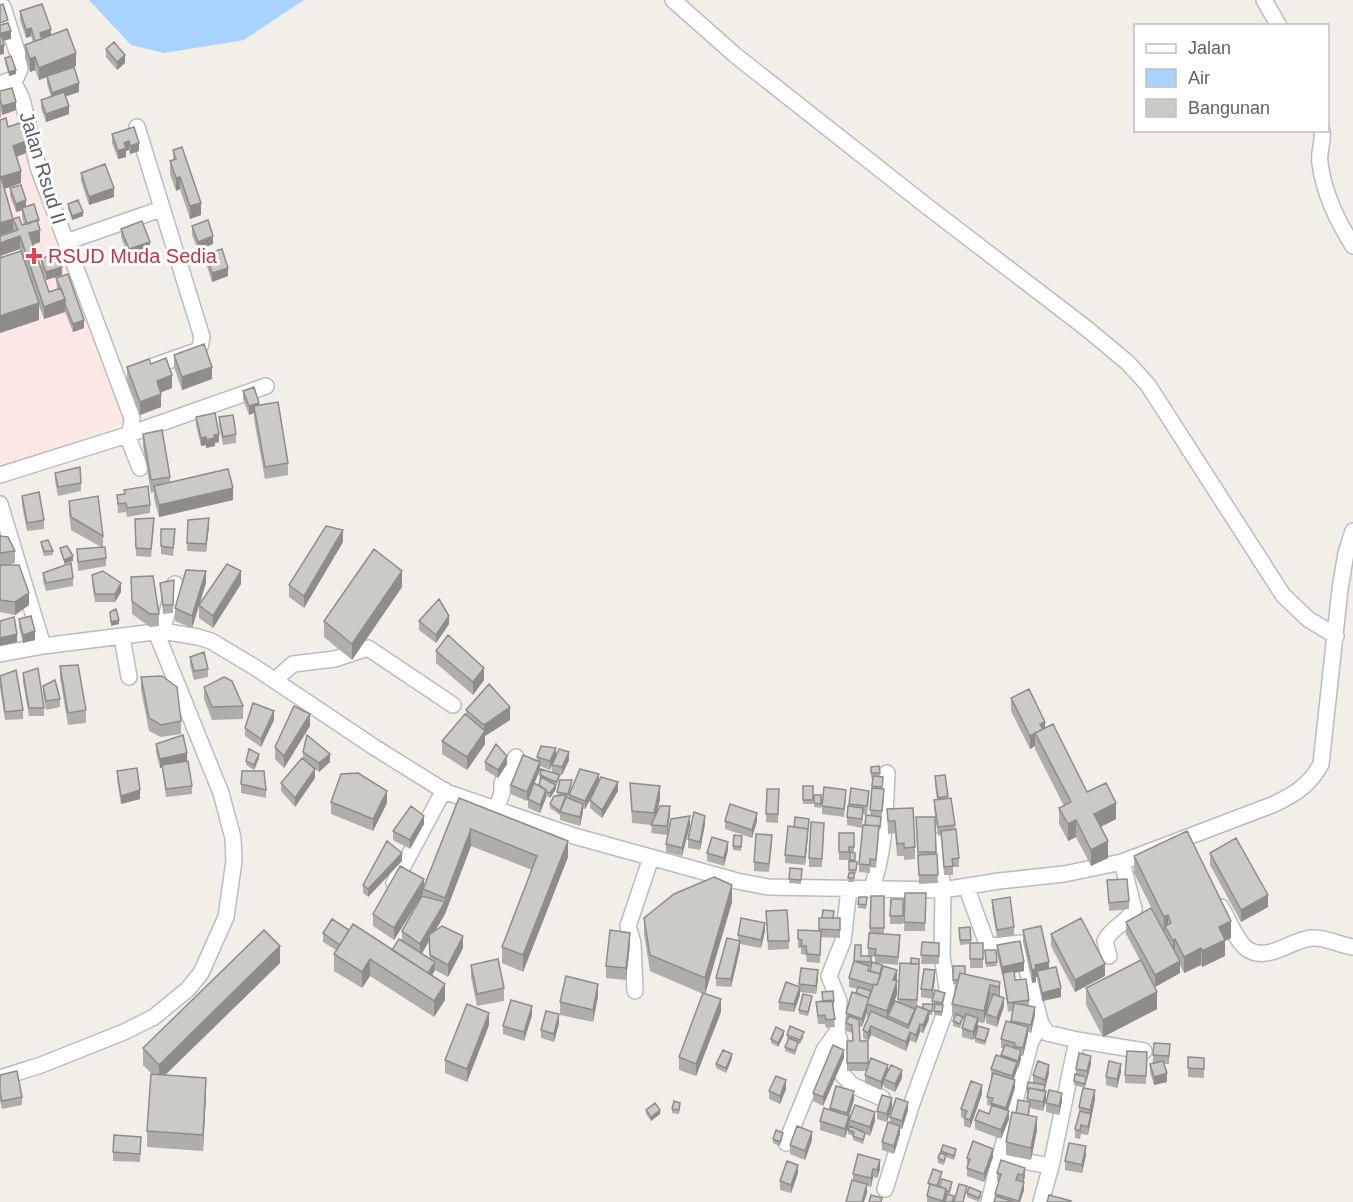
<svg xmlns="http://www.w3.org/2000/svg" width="1353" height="1202" font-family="Arial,sans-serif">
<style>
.medical{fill:#fce8e4}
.water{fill:#a8d3ff}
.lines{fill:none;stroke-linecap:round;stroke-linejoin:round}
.minor-casing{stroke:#b9bcc0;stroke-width:18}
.minor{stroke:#fff;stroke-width:15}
.wall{fill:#afaea9;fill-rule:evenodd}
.shaded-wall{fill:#8f8d89}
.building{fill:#cccac4;stroke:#8f8d89;stroke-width:1.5}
.health-dot{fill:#e0444e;stroke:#fff;stroke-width:2}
.labels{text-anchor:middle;stroke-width:6;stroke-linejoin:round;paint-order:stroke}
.street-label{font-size:20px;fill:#5e6267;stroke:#fff}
.health-label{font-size:20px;fill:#be3a42;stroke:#fff;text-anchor:start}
</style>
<rect width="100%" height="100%" fill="#f1efe7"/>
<path class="medical" d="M6 89 128 421 0 470V91Z"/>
<path class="water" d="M89 0H304L244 40 164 53 131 45Z"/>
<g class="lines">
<g class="minor-casing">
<path id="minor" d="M673 0 735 55 924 204 1086 328 1128 363 1148 385 1283 595 1308 619 1336 636
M1264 0 1279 26
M0 5 3 7 19 58 20 69 16 78 5 82
M0 84 5 82 11 84 16 87 22 99 38 167 132 418 131 428 127 435
M137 127 202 337 200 347 196 351 148 368
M1322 130C1324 141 1318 152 1320 163 1324 194 1337 220 1353 246
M66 242 161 209
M127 435 140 468
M0 475 127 435 266 386
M0 504 43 646
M162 631 175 584
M122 637 129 677
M0 654 43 646 162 631 198 637 211 641 256 668 374 747 446 792 574 836 737 881 768 887 943 890 999 881 1064 874 1122 862 1272 805C1294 795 1310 785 1321 764L1340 589 1346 553 1353 531
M275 680 293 664 335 659 368 648 453 705
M496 809 502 793V783L516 757
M394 883 444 790
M966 886 987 944 994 946 1020 943 1041 1024 1047 1033 1077 1040 1051 1166 1000 1157 989 1202
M872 887C885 852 885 811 887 773
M849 889 843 941 829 976 839 1001 837 1032 845 1058 841 1073 852 1085 882 1098
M1221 907C1237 935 1242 965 1280 949 1290 945 1301 939 1312 938 1326 937 1339 945 1353 947
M1109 956 1105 941C1114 924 1125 926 1134 909L1122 862
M635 991 633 943 628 926 651 858
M1077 1040 1144 1051
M0 1078 41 1065 124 1032 154 1017 188 989 201 973 226 917 234 861 233 838 221 793 156 632
M786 1143 824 1050 837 1032
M1000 1157 1031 1041 1041 1024
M885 1189 911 1106 945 1012 947 987 942 956 943 890 937 841
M1041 1202 1051 1166"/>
</g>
<use href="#minor" class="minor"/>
</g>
<path class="wall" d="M20 11 51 35 76 66 62 71 79 92 66 96 69 114 46 122 41 108V100L51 97 47 84V77L39 80 35 70 30 72 25 58V45L33 42 31 36 26 38 20 20Z
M106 49 125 63 117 70 106 57Z
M5 58 16 74 9 76 5 62Z
M0 91 16 110 2 115 1 110V117L0 118Z
M0 120 8 127 26 153 16 157 21 183 4 189 13 219 22 225H24L22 217V210L16 212 10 196V188L26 207 39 227 40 242 32 245 49 292 57 289 56 278 84 328 73 332 65 312 44 319 39 306V320L0 333V236L14 231 0 235ZM20 249V251L2 257V255Z
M134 127 139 151 130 154 129 150 126 151V157L118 159 112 143V134Z
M173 150 201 215 190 219 180 189 176 191 170 174V161L173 160Z
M81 173 114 197 89 205 81 181Z
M68 204 83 216 72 220 68 208Z
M192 226 213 244 198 250 192 235Z
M121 229 150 250 129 258 121 237Z
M206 254 228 276 212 282 206 263Z
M41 259 62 275 46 280 41 268Z
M174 355 212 379 182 390 174 367Z
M151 364 172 388 161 392V407L140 415 127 380V367Z
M243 391 259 405 288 463V475L265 479 254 419V413L249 415 243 399Z
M196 417 219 442 215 443V446L206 448V445L201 446 196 425Z
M219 417 236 434V443L223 445 219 425Z
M143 434 170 477V482L233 500 159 517 154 499V492L151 493 143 446Z
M55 473 81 483V491L58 496 55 481Z
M124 490 150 505V513L127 517 126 512 118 513 117 495 124 494Z
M22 496 44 520V529L27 531 22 505Z
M69 501 103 536V547L106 558V566L78 571 77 549 101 547 71 530 69 514Z
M135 519 154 527 151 557 136 556Z
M209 526 206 552 187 551V543Z
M161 529 175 537 173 556 161 554Z
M0 536 15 551V563L7 565 29 605 15 615 0 612Z
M41 542 53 551V555L44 556 41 546Z
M343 542 304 608 289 597V585Z
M43 573 73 578V586L46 591 43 581Z
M92 575 121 592 115 602H95L92 583Z
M131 577 159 614V626L150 627 132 614Z
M174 580 173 613 163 614 160 583Z
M206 583 192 628 175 621V608Z
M241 584 213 628 199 618V605Z
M402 587 352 660 324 637V621Z
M19 619 35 640 23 643 19 627Z
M419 621 449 624 436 643 419 630Z
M436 651 484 680 473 695 436 663Z
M190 657 208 669V677L194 680 190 665Z
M60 666 86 710V723L68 725 60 678Z
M23 673 44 708V716H29L23 682Z
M0 676 23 710V719L5 720 0 688Z
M141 677 181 721V734L161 737 149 731 141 690Z
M43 686 60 699V707L46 710 43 694Z
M204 687 243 706V719L212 720 204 699Z
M1011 698 1045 728 1087 792 1116 819 1101 827 1108 858 1091 866 1076 837 1068 841 1059 824V808L1064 806 1035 749V746L1030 749 1011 711Z
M466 710 510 720 485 736V744L467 770 442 754V741L466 714Z
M274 720 261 747 245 736V728Z
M310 726 284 768 275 759V747Z
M156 744 187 761 192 786V794L166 797 162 767 160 768 156 752Z
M303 752 330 762 319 772 311 766 315 778 295 807 281 791V783L303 759Z
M556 756 569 760 562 775 553 773 560 779 556 786V789L550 798 546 796 540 813 528 808V799L532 789 527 801 511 794V785L537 760V757ZM552 765V773L540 775 539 785 534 783 540 770V766L550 770Z
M259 758 254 770 246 765V761Z
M485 762 507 764 498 778 485 770Z
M879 766 880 776 883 781 882 789 884 797 881 822 879 831 876 868 870 867V873L859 872V864L865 825 870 816 873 777 871 778V767Z
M117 771 140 799 121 804 117 780Z
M945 775 948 798 955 825 959 858V867H953V875H944L941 835 938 836 934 808V800H937L935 785V776Z
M599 781 618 791 602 818 590 808V800L585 809H583L580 826 560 820V815L550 808V804L557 796V792L572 785 568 797 569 798V795Z
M630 783 660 799 656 815 670 814 667 835 651 833 652 825 632 823Z
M241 784 266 790V798L241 793Z
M803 786H813V804H803Z
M851 788 869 799 867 815 863 814 862 828 847 825V817Z
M767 789H779L778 823 766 822Z
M821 795V808L814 807V803Z
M459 798 568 857 523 972 502 963V947L532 870 471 846 445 914 435 931 463 948 448 977 435 970 432 975 445 1000 434 1017 370 976 362 988 334 971V954L336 950 323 942V933L349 930 392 950 402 941V931L423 896V894L394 940 373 926V914L424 886ZM429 941V947L430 959 422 954Z
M846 799 844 817 822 814V806Z
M331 802 387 803 373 831 331 814Z
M887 809 915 847V859L904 860V856H897L895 833 888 834Z
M935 817 938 883 919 884 916 826Z
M725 821H757L752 838 725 829Z
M809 823 805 865 785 863V855L794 827Z
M424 824 410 849 393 840V831Z
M705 824 700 850 688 848V839Z
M690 825 682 856 666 852V844Z
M824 831 822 867H809V858Z
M839 833H854V853H855V862L857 866 856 874H854V882H848L850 855H849V860H839Z
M742 840 741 851 733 850V846Z
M772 844 769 872 754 871V862Z
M728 850 724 866 707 861V853Z
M1210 853 1268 907 1241 922 1210 865Z
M1134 856 1231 938 1225 941V956L1202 967 1201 965 1184 973 1180 965V973L1155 987 1157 1009 1103 1037 1086 1005V988L1140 960 1126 934V922L1156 917 1134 873Z
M402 861 368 897 363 893V885Z
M790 868 802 869 801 884 789 883Z
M1107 880 1129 901V909L1109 911Z
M905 893H926L925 931H904Z
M884 896V934L900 944 898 965 876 963 882 969 881 975 897 970V994L892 1007 898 1002 900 963 911 964 919 959 917 1007 923 1008 932 1004V1001L945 997 943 1005 942 1016 934 1015 935 1006 933 1005 932 1015H929V1019L923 1033 920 1032 916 1043 910 1040 906 1051 871 1035 868 1041 863 1038V1030L869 1017H867V1012L862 1027 859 1026 860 1041H868V1066L888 1070 902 1078 895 1092 884 1087V1083L881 1090 865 1083V1075L866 1071H847V1041H853L852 1033 846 1031V1013L858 989 849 987V978L854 961 861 956H868V948L870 928ZM871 957H875V963L869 971V966H871Z
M859 897H867L866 909 858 908Z
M891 899H903V924H890Z
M992 900 1014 927V935L997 938 992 908Z
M732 902 705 993 721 1012 696 1076 679 1070V1057L703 994 650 971 644 934V918Z
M766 911 789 941V949L768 950Z
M819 918H840V938L821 937 820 963 807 962 806 955 801 954V948H798V930L819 931Z
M970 927 971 943H983V968H970V944L960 945 959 928Z
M1023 930 1049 968 1061 997 1042 1001 1037 977H1036V982L1032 983 1023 942Z
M765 931 761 948 740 944V949L731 987 716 986V978L738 940V935Z
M1051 934 1105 976 1075 992 1051 946Z
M922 942 939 943V964H921Z
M630 945 626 980 606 978V966Z
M997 945 1024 971 1014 973 1015 980 1029 1000V1006L1035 1015 1031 1033 1028 1032 1023 1056H1021V1059L1018 1069H1017L1013 1080 1015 1088 1008 1111 1009 1119 1001 1139 975 1129V1120L989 1114 991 1108V1106L987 1105V1097L992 1078 991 1077V1069L1001 1057 1004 1048H1001V1039L1011 1022 1012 1011 1008 1012 1003 975H1002L997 954Z
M985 950H996L997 966 986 967Z
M280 963 165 1075 206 1094 203 1151 147 1147V1131L152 1074 143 1065V1048Z
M471 965 504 988V1001L477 1006 471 977Z
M953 966 965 974 1000 982V996L1004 1006 997 1027 986 1023V1014L991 998 990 997 984 1023 978 1022V1026L989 1033 985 1045 975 1042V1038L977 1028 973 1040 962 1037V1028L965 1019H963L960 1028 953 1026V1021L955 1017 952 1016V1004L957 984H953Z
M801 968 818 978 816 994 800 992V995L794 1012 779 1010V1002L799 986Z
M935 979 932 999 921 997V989Z
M822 992 834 1001V1005H833L835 1027 826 1028 825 1024H818L816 1002H822Z
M598 996 593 1022 560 1015V1002Z
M812 1000 808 1016 799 1014V1010Z
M532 1015 524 1041 503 1034V1026Z
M559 1023 554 1042 541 1038V1030Z
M489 1025 467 1082 445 1073V1060Z
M784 1035 778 1047 771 1043V1039Z
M787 1035 804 1036 800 1044H798L795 1055 785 1051V1047L788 1039H787Z
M1170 1044 1169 1064H1164L1167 1082 1154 1085 1150 1072V1064L1153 1063V1055Z
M1147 1052 1146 1084 1125 1083V1075Z
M1188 1057 1204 1058V1078L1188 1077Z
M732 1058 726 1073 716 1068V1064Z
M844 1058 823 1106 813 1101V1093Z
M1091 1064 1085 1088 1074 1085 1076 1069Z
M1121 1072 1117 1088 1106 1085V1077Z
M1049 1073 1045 1088 1046 1100 1043 1111 1030 1108 1029 1116 1037 1130 1031 1160 1006 1155V1142L1016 1113 1027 1101 1028 1093H1027V1089L1033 1083V1075Z
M0 1075 22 1097V1105L2 1109 0 1101Z
M786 1089 780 1104 769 1099V1091Z
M982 1094 970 1128 964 1126V1118L961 1117V1109Z
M1095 1099 1088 1135 1081 1134 1080 1139 1075 1138V1129L1079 1115V1107Z
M854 1100 849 1116V1125L845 1138 820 1130V1121L830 1110V1108Z
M1062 1101 1059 1115 1046 1112V1103Z
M680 1107 679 1114 672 1113V1109Z
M892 1107 887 1122 877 1119V1111Z
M646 1110 660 1114 651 1121 646 1114Z
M908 1110 902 1129H900V1134L894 1154 882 1150V1142L890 1123V1117Z
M849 1120 875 1121 870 1136 865 1134V1137L863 1144 853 1140V1136L848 1134Z
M783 1137 780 1146 773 1143V1139Z
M812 1140 805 1160 790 1154V1145Z
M141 1145 140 1162 113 1161V1152Z
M941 1151 956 1154 954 1160 946 1157 944 1165 938 1163V1158Z
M858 1154 880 1169 877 1178 873 1177 871 1187 867 1186V1193L853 1180V1174Z
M1086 1155 1082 1173 1065 1170V1161Z
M993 1157 984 1182 967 1176V1158Z
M1001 1160 1025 1176 1023 1182 1024 1190 1020 1202H994L999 1182 997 1181V1173Z
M798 1173 791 1193 780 1190V1181Z
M942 1176 938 1186 952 1187 949 1195 954 1200V1202H945L947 1195H946L945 1202H927V1196L929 1187 928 1183Z
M967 1193 981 1196 979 1202 967 1197Z"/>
<path class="shaded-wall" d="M31 28V36L26 38V30Z
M51 29V37L42 48 40 33Z
M11 31V39L1 41V33Z
M4 45V54L0 55V46Z
M76 53V66L39 80V68Z
M125 55V63L117 70V62Z
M35 57V70L30 72V59Z
M16 70V74L9 76V72Z
M79 83V92L52 101V93Z
M16 102V110L2 115V106Z
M69 106V114L46 122V114Z
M26 141V153L13 158V146Z
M129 141V150L126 151V157L118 159V151L124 143Z
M139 143V151L130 154V146Z
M21 171V183L1 190V177Z
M180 177V189L176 191V178Z
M114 188V197L89 205V197Z
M26 200V209L16 212V204Z
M201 203V215L190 219V206Z
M83 212V216L72 220V216Z
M13 219V231L0 235V223Z
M40 230V242L29 246V233Z
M20 236V249L0 256V243Z
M213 236V244L198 250V242Z
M150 242V250L129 258V249Z
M62 267V275L46 280V272Z
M228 268V276L212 282V273Z
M65 299V312L44 319V307Z
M39 303V320L0 333V316Z
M84 320V328L73 332V324Z
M212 367V379L182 390V377Z
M172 375V388L157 394V381Z
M161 394V407L140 415V402Z
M259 403V411L254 406V413L249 415V406Z
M219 434V442L215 443V446L206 448V440L214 435Z
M206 437V445L201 446V438Z
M233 488V500L159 517V505Z
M209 518V526L206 552V544Z
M343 530V542L304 608V596Z
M73 556V561L64 564V560Z
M206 571V583L192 628V616Z
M241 571V584L213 628V616Z
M402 571V587L352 660V644Z
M121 583V592L115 602V594Z
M29 593V605L15 615V602Z
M449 616V624L436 643V635Z
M119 620V624L111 626V622Z
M35 631V640L23 643V635Z
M17 634V642L0 646V638Z
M484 668V680L473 695V682Z
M510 707V720L485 736V744L467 770V757L484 733V725Z
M274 711V720L261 747V739Z
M310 714V726L284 768V756Z
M1045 722V734L1040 724Z
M1035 734V746L1030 749V736Z
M556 748V756L550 770V761Z
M569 752V760L562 775V767Z
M187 753V761L160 768V759Z
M259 754V758L254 770V765Z
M330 754V762L319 772V763Z
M507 756V764L498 778V770Z
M540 762V770L527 801V792Z
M315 769V778L295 807V798Z
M599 774V783L585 809V801Z
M618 782V791L602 818V810Z
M556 785V789L550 798V793Z
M660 786V799L654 825V813Z
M140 790V799L121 804V796Z
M546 790V798L540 813V805Z
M387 791V803L373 831V819Z
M1116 803V819L1094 830V814Z
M583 804V812L580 826V817Z
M670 806V814L667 835V826Z
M757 813V821L752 838V830Z
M424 816V824L410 849V840Z
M690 816V825L682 856V848Z
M705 816V824L700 850V842Z
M1076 820V837L1068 841V824Z
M471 829V846L445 914 420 956V944L445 902V898Z
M808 829V837L805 865V857Z
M568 841V857L523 972V955Z
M1108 841V858L1091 866V850Z
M728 842V850L724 866V858Z
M402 853V861L368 897V889Z
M424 879V890L423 889V894L394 940V928Z
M732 885V902L705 995V978Z
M1268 895V907L1241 922V910Z
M1168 915V930L1165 926V933H1164V917Z
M1231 921V938L1225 941V956L1202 967V951L1219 927Z
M765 923V931L761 948V940Z
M630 933V945L626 980V968Z
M463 936V948L448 977V965Z
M1175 939V956L1173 957V941Z
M740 941V949L731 987V979Z
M280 946V963L159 1081V1065Z
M1201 948V965L1184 973V957Z
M370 959V976L362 988V972Z
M1180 961V973L1155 987V975Z
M435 962V970L428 982V974Z
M1024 962V971L1002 975V967Z
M1049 962V974L1037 971V977H1036V982L1032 983V970L1035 965Z
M1105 964V976L1075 992V980Z
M818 970V978L816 994V986Z
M897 970V994L889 1017 888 1016 887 1023V1011L893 980Z
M935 970V979L932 999V990Z
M1000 982V995L999 1000V987Z
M445 984V1000L434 1017V1001Z
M598 984V996L593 1022V1010Z
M990 985V997L984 1023V1011Z
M800 987V995L794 1012V1004Z
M1061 988V997L1042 1001V993Z
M1157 992V1009L1103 1037V1020Z
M869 998 867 1004V1012L862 1027V1019Z
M1004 998V1006L997 1027V1018Z
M721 999V1012L696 1076V1064Z
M532 1006V1015L524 1041V1032Z
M1035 1007V1015L1031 1033V1025Z
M929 1011V1019L923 1033V1025Z
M489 1013V1025L467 1082V1069Z
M559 1014V1023L554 1042V1034Z
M978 1018V1026L973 1040V1032Z
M920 1024V1032L916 1043V1035Z
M871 1026V1035L868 1041V1033Z
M1028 1027V1035L1023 1056V1048Z
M784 1031V1035L778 1047V1043Z
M910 1032V1040L906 1051V1042Z
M844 1050V1058L823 1106V1097Z
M1021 1050V1059L1018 1069V1061Z
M732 1054V1058L726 1073V1068Z
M1091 1056V1064L1087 1080V1071Z
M1017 1062V1070L1012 1085V1076Z
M1121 1064V1072L1117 1088V1079Z
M888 1065V1073L884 1079V1083L881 1090V1082Z
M1049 1065V1073L1045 1088 1043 1096 1045 1080Z
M902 1070V1078L895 1092V1084Z
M1167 1073V1082L1154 1085V1077Z
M206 1078V1094L203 1151V1135Z
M786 1080V1089L780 1104V1096Z
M1015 1080V1088L1006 1116V1108Z
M982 1085V1094L970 1128V1120Z
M1095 1090V1099L1088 1135 1090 1110Z
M854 1091V1100L847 1121V1113Z
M1046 1091V1100L1043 1111V1102Z
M1062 1093V1101L1059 1115V1106Z
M892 1098V1107L887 1122V1114Z
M908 1102V1110L902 1129V1121Z
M660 1110V1114L651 1121V1117Z
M1009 1111V1119L1001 1139V1130Z
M875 1112V1121L870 1136V1127Z
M849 1116V1125L845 1138V1129Z
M1037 1117V1130L1031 1160V1148Z
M900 1126V1134L894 1154V1146Z
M812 1132V1140L805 1160V1151Z
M1086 1146V1155L1082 1173V1165Z
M993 1149V1157L984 1182V1174Z
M880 1160V1169L877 1178V1170Z
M798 1165V1173L791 1193V1185Z
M1025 1168V1176L1023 1184V1175Z
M873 1169V1177L871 1187V1178Z
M1024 1182V1190L1020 1202H1019Z
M867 1184V1193L864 1202H862Z
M946 1189V1197L945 1202H943Z"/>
<path class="building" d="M3 4 8 20 0 23V5Z
M42 4 51 29 40 33 42 39 35 41 31 28 26 30 20 11Z
M8 23 11 31 1 33 4 45 0 46V25Z
M67 29 76 53 39 68 35 57 30 59 25 45Z
M114 42 125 55 117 62 106 49Z
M11 56 16 70 9 72 5 58Z
M74 67 79 83 52 93 47 76Z
M12 88 16 102 2 106 0 99V91Z
M64 92 69 106 46 114 41 100Z
M6 118 8 127 20 123 26 141 13 146 21 171 1 177 13 219 19 217 22 225 37 220 40 230 29 233 49 292 61 288 65 299 44 307 20 236 0 243V236L18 230 13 219 0 223V178L1 177 0 175V120Z
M134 127 139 143 130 146 129 141 124 143 126 148 118 151 112 134Z
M182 147 201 203 190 206 180 177 176 178 170 161 176 159 173 150Z
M105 164 114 188 89 197 81 173Z
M21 185 26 200 16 204 10 188Z
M78 200 83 212 72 216 68 204Z
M34 204 39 220 27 224 22 208Z
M208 220 213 236 198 242 192 226Z
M142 221 150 242 129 249 121 229Z
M222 249 228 268 212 273 206 254Z
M21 251 39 303 0 316V258Z
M57 253 62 267 46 272 41 259Z
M68 274 84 320 73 324 65 304V299L56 278Z
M204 344 212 367 182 377 174 355Z
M166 358 172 375 157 381 161 394 140 402 127 367 149 359 151 364Z
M254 387 259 403 249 406 243 391Z
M278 402 288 463 265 467 254 406Z
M215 413 219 434 214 435 215 438 206 440V437L201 438 196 417Z
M233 415 236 434 223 437 219 417Z
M162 430 170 477 151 480 143 434Z
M80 467 81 483 58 487 55 473Z
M228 469 233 488 159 505 154 486Z
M148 486 150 505 127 508 126 503 118 504 117 495 125 494 124 490Z
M39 492 44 520 27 523 22 496Z
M98 496 103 536 71 517 69 501Z
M154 518 151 549 136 548 135 519Z
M209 518 206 544 187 543 188 520Z
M326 526 343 530 304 596 289 585Z
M161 529H175L173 548 161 546Z
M0 536 8 537 15 551 0 553Z
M48 540 53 551H44L41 542Z
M67 546 73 556 64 560 60 548Z
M105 547 106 558 78 562 77 549Z
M374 549 402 571 352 644 324 621Z
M71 563 73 578 46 583 43 573Z
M227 564 241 571 213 616 199 605Z
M0 565H19L29 593 15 602 0 600Z
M186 570 206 571 192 616 175 608Z
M103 571 121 583 115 594H95L92 575Z
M153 576 159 614H150L132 601 131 577Z
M174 580 173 605H163L160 583Z
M439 599 449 616 436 635 419 621Z
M116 609 119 620 111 622 110 612Z
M31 616 35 631 23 635 19 619Z
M14 617 17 634 0 638V621Z
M448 635 484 668 473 682 436 651Z
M204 652 208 669 194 671 190 657Z
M78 665 86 710 68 713 60 666Z
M38 668 44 708H29L23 673Z
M16 670 23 710 5 712 0 676Z
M162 676 177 687 181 721 161 725 149 718 141 677Z
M224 677 232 681 243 706 212 707 204 687Z
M55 680 60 699 46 701 43 686Z
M489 684 510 707 484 725 466 710Z
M1029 689 1045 722 1040 724 1043 729 1030 736 1011 698Z
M253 703 274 711 261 739 245 728Z
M294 706 310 714 284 756 275 747Z
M465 714 485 731 467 757 442 741Z
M1053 724 1087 792 1106 783 1116 803 1094 814 1108 841 1091 850 1076 820 1068 824 1059 808 1071 802 1035 733Z
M183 735 187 753 160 759 156 744Z
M307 735 330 754 319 763 303 752Z
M496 744 507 756 498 770 485 762Z
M541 746 556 748 550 761 537 757Z
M249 749 259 754 254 765 246 761Z
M559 749 569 752 562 767 552 765Z
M523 755 540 762 527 792 511 785Z
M302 758 315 769 295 798 281 783Z
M188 761 192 786 166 789 162 765Z
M879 766 880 773H871V767Z
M137 768 140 790 121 796 117 771Z
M541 769 560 775 556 782 540 775Z
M580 769 599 774 585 801 569 795Z
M242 771H264L266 790 241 784Z
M358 773 387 791 373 819 331 802 341 774Z
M945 775 948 796 938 798 935 776Z
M873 776 883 777 882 787 872 786Z
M541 777 556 785 550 793 546 792V790L539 785Z
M601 777 618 782 602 810 590 800Z
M560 780H572L568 794 557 792Z
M534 783 546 790 540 805 528 799Z
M630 783 660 786 654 813 632 811Z
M803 786H813V800H803Z
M824 787 846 790 844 809 822 806Z
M851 788 869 791 867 806 849 804Z
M872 788 884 789 882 811 870 810Z
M767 789H779L778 814H766Z
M566 795 560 811 550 804 554 796Z
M814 795H821V804L814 803Z
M566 797 583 804 580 817 560 812Z
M459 798 568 841 523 955 502 947 537 856 471 829 445 898 423 889Z
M951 798 955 825 938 827 934 800Z
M730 804 757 813 752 830 725 821Z
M411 806 424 816 410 840 393 831Z
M660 806H670L667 826 651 825Z
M848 806 863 808 862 819 847 817Z
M913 808 915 847 904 848V843L897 844 895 821H888L887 809Z
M694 812 705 816 700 842 688 839Z
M866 815 881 817 880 827 879 826 865 825Z
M690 816 682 848 666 844 671 819Z
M795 817 809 819 808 829 794 827Z
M916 817H935L936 852H918Z
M811 822 824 823 822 859 809 858Z
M863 825 879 826 876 860 870 859V865L859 864Z
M788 826 808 829 805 857 785 855Z
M956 829 959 858 952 859 953 866 944 867 941 831Z
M1187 831 1231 921 1219 927 1225 940 1202 951 1201 948 1184 957 1175 939 1173 941 1165 926 1171 923 1168 915 1164 917 1134 856Z
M839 833H854V847H849V852H839Z
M756 834 772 835 769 864 754 862Z
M734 835 742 836 741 847 733 846Z
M712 837 728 842 724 858 707 853Z
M1236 838 1268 895 1241 910 1210 853Z
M387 841 402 853 368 889 363 885Z
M850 852 855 853V860H850Z
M937 854 938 875H919L918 855Z
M849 861 857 862 856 870H849Z
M400 866 424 879 394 928 373 914Z
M790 868 802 869 801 880 789 879Z
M849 873H854V878H848Z
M714 877 732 885 705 978 650 955 644 918 674 894Z
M1127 879 1129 901 1109 903 1107 880Z
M905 893H926L925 923 904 922Z
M422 896 445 902 420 944 402 931Z
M871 896H884V928H870Z
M859 897H867L866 905 858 904Z
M1010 897 1014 927 997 930 992 900Z
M891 899H903V916H890Z
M1151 908 1180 961 1155 975 1126 922Z
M787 910 789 941H768L766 911Z
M823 910 834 911 833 918H822Z
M741 918 765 923 761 940 738 935Z
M819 918H840V930L819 929Z
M1081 918 1105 964 1075 980 1051 934Z
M332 919 349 930 340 945 323 933Z
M353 924 445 984 434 1001 370 959 362 972 334 954Z
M442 926 463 936 448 965 430 955 429 935Z
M1041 926 1049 962 1035 965 1036 969 1032 970 1023 930Z
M970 927 971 940H960L959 928Z
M264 930 280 946 159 1065 143 1048Z
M610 930 630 933 626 968 606 966Z
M798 930 821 931 820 955 807 954 806 946H801L802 940 798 939Z
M869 933 900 935 898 957 875 955 876 949 868 948Z
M727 938 740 941 731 979 716 978Z
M399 939 435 962 428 973 392 950Z
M1020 941 1024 962 1002 967 997 945Z
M922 942 939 943V956L921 955Z
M970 943H983V959H970Z
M855 945H861V956H871V962L854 961Z
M985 950H996L997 962 986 963Z
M911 958 919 959V964H911Z
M498 959 504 988 477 994 471 965Z
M1141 960 1157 992 1103 1020 1086 988Z
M854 961 869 966 868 971 881 974 877 985 874 984 873 985 849 978Z
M872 962 882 965 880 974 870 971Z
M900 963 919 964 917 1000 898 999Z
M883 966 897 970 893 980 897 981 887 1011 867 1004 874 984 877 985Z
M953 966H965V974L960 973 958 980H953Z
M1056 967 1061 988 1042 993 1037 971Z
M801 968 818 970 816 986 799 984Z
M924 969 935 970 932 990 921 989Z
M1014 971 1015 980 1026 979 1029 1000 1008 1003 1003 973Z
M960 973 1000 982 999 987 990 985 984 1011 952 1004Z
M566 976 598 984 593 1010 560 1002Z
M786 982 800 987 794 1004 779 1002Z
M858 987 871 991 869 998 856 993Z
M935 990 945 993 942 1003 932 1001Z
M833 991 834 1001 823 1002 822 992Z
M852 992 869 998 862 1019 846 1013Z
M703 993 721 999 696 1064 679 1057Z
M803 994 812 996 808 1012 799 1010Z
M993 994 1004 998 997 1018 986 1014Z
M511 1000 532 1006 524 1032 503 1026Z
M832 1000 835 1019 826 1020 825 1015 818 1016 816 1002Z
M895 1001 915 1009 908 1025 888 1016Z
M1014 1003 1035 1007 1031 1025 1011 1021Z
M467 1004 489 1013 467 1069 445 1060Z
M923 1004H933L932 1011H929L923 1008Z
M935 1004 943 1005 942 1012 934 1011Z
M917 1006 929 1011 923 1025 920 1024 916 1035 910 1032 906 1042 871 1026 868 1033 863 1030 871 1011 908 1028Z
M546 1011 559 1014 554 1034 541 1030Z
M956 1014 963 1017 960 1024 953 1021Z
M966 1014 978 1018 973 1032 962 1028Z
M849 1016 859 1020 860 1041H868V1063H847V1041H853L852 1025 846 1023Z
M1006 1021 1028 1027 1023 1048 1014 1046 1015 1043 1001 1039Z
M790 1026 804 1032 800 1040 787 1035Z
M978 1026 989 1029 985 1041 975 1038Z
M776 1027 784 1031 778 1043 771 1039Z
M789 1038 798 1042 795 1051 785 1047Z
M1154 1043 1170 1044 1169 1056 1153 1055Z
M833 1045 844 1050 823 1097 813 1093Z
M1005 1045 1021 1050 1018 1061 1001 1055Z
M723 1050 732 1054 726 1068 716 1064Z
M1127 1051 1147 1052 1146 1076 1125 1075Z
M1079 1053 1091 1056 1087 1071 1076 1069Z
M996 1055 1017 1062 1012 1076 991 1069Z
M1188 1057 1204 1058V1069L1188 1068Z
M871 1058 888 1065 881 1082 865 1075Z
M1038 1061 1049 1065 1045 1080 1033 1075Z
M1109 1061 1121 1064 1117 1079 1106 1077Z
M1163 1061 1167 1073 1154 1077 1150 1064Z
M891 1065 902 1070 895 1084 884 1079Z
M17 1071 22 1097 2 1101 0 1093V1075Z
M993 1073 1015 1080 1006 1108 991 1103 993 1098 987 1097Z
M151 1074 206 1078 203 1135 147 1131Z
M1075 1074 1086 1077 1085 1084 1074 1081Z
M776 1076 786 1080 780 1096 769 1091Z
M971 1081 982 1085 970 1120 964 1118 967 1111 961 1109Z
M1028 1082 1045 1085 1044 1091 1029 1088V1089H1027Z
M836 1086 854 1091 847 1113 830 1108Z
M1029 1088 1046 1091 1043 1102 1027 1099Z
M1083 1088 1095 1090 1090 1110 1079 1107Z
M1049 1090 1062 1093 1059 1106 1046 1103Z
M882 1095 892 1098 887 1114 877 1111Z
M896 1098 908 1102 902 1121 890 1117Z
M1018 1100 1030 1102 1028 1115 1016 1113Z
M674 1101 680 1103 679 1110 672 1109Z
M655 1103 660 1110 651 1117 646 1110Z
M855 1105 875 1112 870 1127 849 1120Z
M992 1105 1009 1111 1001 1130 975 1120 979 1110 989 1114Z
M824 1108 849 1116 845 1129 820 1121Z
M1080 1111 1091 1114 1088 1127 1081 1125 1080 1131 1075 1129Z
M1012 1112 1037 1117 1031 1148 1006 1142Z
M888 1122 900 1126 894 1146 882 1142Z
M797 1126 812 1132 805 1151 790 1145Z
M850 1126 865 1133 863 1140 853 1136 854 1132 848 1130Z
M776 1130 783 1133 780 1142 773 1139Z
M114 1135 141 1137 140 1154 113 1152Z
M973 1141 993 1149 984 1174 967 1168 970 1159 967 1158Z
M1069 1143 1086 1146 1082 1165 1065 1161Z
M943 1145 956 1149 954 1156 941 1151Z
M940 1153 946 1155 944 1161 938 1158Z
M858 1154 880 1160 877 1170 873 1169 871 1178 853 1174Z
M1001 1160 1025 1168 1023 1175 1018 1174 1016 1180 1024 1182 1019 1201 995 1194 1001 1174 997 1173Z
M787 1161 798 1165 791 1185 780 1181Z
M933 1169 942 1172 937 1186 928 1183Z
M942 1179 952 1182 949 1192 946 1191V1189L939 1186Z
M852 1180 867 1184 862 1202H846Z
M930 1184 946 1189 943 1201 927 1196Z
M959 1184 967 1186 963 1202H954Z
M969 1187 981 1192 979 1198 967 1193Z
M947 1194 954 1196 952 1202H945Z
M871 1195 882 1198 881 1202H869Z
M1049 1195 1071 1201 1070 1202H1047Z
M996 1196 1014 1202H994Z"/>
<path class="health-dot" d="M31 247h6v6h6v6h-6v6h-6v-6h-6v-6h6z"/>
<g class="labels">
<g class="street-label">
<text transform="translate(43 168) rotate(73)" y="7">Jalan Rsud II</text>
</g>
<g class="health-label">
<text x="48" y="263">RSUD Muda Sedia</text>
</g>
</g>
<rect x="1134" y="24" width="195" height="108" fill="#ffffff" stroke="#bfc0c2" stroke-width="1.5"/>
<rect x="1146" y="44" width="30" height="9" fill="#ffffff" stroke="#bfc0c2" stroke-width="1.5"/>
<text x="1188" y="54" font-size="18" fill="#5e6267">Jalan</text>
<rect x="1146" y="69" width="30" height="18" fill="#a8d3ff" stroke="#bfc0c2" stroke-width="1.5"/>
<text x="1188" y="84" font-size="18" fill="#5e6267">Air</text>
<rect x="1146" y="99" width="30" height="18" fill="#cccac4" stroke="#bfc0c2" stroke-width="1.5"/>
<text x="1188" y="114" font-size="18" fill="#5e6267">Bangunan</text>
</svg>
